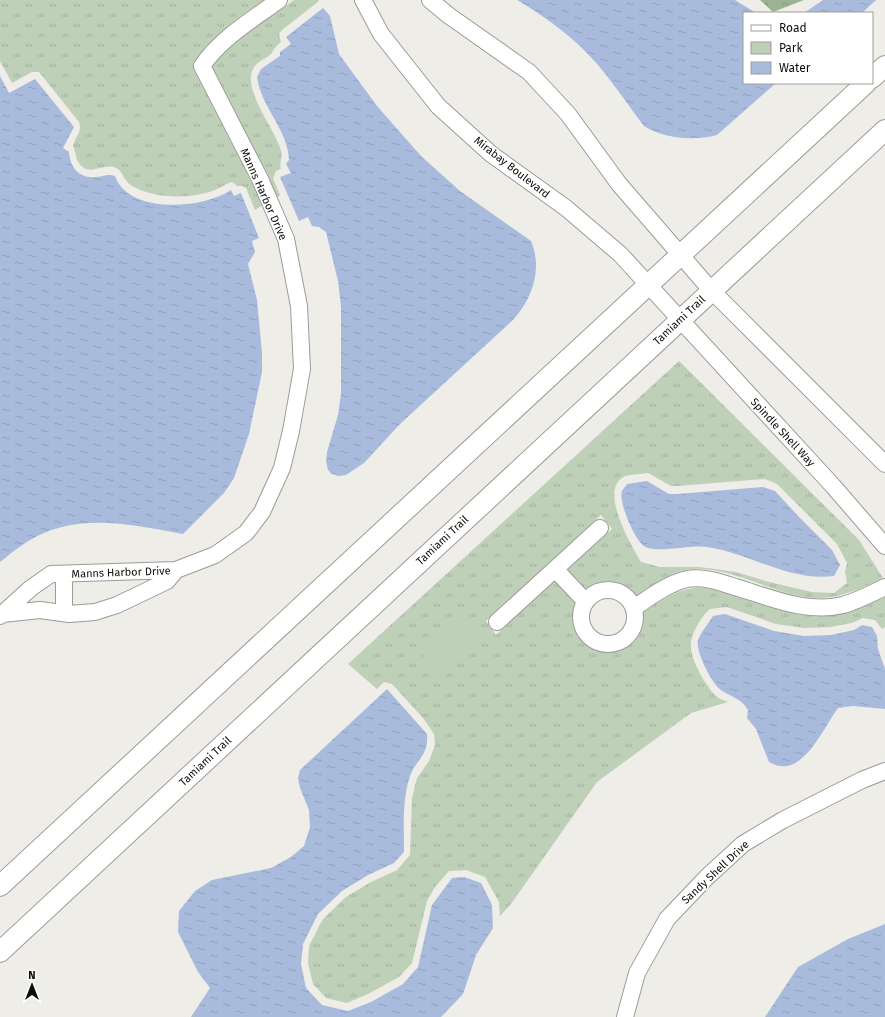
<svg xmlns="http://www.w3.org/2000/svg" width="885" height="1017" font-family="'Fira Sans',sans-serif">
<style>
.forest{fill:url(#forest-crowns)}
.park{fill:url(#park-tufts);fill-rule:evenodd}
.pitch{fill:#bfd0b9}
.water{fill:url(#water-ripples)}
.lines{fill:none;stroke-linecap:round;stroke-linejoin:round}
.minor-casing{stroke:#9c9b96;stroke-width:18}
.major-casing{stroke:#9c9b96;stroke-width:22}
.minor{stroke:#fff;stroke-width:16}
.major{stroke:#fff;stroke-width:20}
.labels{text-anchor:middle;stroke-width:3;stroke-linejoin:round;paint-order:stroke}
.street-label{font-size:11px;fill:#0d0d0b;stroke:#fff}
</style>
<defs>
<pattern id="forest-crowns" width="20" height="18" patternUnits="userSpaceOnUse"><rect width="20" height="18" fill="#9bb393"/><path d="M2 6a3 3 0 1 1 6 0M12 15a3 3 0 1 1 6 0" fill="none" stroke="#84997d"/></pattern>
<pattern id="park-tufts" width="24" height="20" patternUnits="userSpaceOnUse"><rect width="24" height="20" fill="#bfd0b9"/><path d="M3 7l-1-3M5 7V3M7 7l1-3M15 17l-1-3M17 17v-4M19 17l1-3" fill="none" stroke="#a3b19e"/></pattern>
<pattern id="water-ripples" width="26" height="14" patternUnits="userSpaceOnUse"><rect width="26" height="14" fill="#a8bbdd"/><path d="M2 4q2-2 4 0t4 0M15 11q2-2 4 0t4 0" fill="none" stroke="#8fa0bc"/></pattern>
</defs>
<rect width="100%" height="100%" fill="#eeede8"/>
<path class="forest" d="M760 0H804L773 12Z"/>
<path class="park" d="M0 0H264L206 46 196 61 195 71 253 183 263 205 255 210 246 188 242 186H237L232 182C226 183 221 188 215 190 192 199 156 199 134 187 122 181 124 171 116 168 104 162 89 178 79 163 75 158 76 151 73 146 75 137 83 131 79 122L39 72H32L12 83 0 61Z
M294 0H319V1L282 30 279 34 281 42C277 45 276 47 273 51 269 59 257 60 253 69 242 90 276 130 281 151 283 158 279 162 281 169L276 171 273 178 280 195 277 197 267 174 212 67C227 43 270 18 294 0Z
M679 361 859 540 883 578C864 587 844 597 822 598 777 599 728 562 685 570 667 574 651 586 637 596 620 579 607 577 586 589L567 570 612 529 601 515 486 621 496 635 555 581 576 604C556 658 648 672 643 613 657 603 671 593 688 589 703 585 719 591 733 596 795 614 823 628 885 597V627L882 629 875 620 863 618 852 623 830 627 804 628 776 624 727 607 710 609C701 617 690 634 691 647 691 660 705 684 714 694 717 698 723 700 728 702L691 713 597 782 511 904 500 916 499 902 485 877 466 870 449 871 435 887 427 901 412 963 399 977 368 994 347 1003 326 998 313 984 308 963 309 946 323 919 346 897 371 882 397 870 410 855 412 798 417 778 429 761 435 745 434 734 423 718 392 684 384 682 377 689 348 664ZM648 473 671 486H677L765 479 777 484 837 544 847 563 845 571 847 583 834 593 812 592 769 582 736 572 700 567H660L641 562C632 546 596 487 626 476 633 474 641 474 648 473Z"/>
<path class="pitch" d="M460 608 484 633 441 673 417 648Z"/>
<path class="water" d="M517 0H735L756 13H744V83H776L717 135C695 141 664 139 644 126 629 106 614 84 598 65 576 39 546 17 517 0Z
M823 0H876L862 13H804Z
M323 8 330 16 339 54 377 106 406 139 422 157 460 191 531 241C543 269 532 299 513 320L400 424 364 463 346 475 338 476 332 474 328 470 326 461 327 452 338 415 341 394V307L338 281 326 232 319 227 312 226 308 217 299 221 280 177 291 173 286 164 289 160C288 130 261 107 257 77L261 69 280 56V52L291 44 286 37Z
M0 76 9 93 35 79 74 127 63 148 69 152C70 168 80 179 96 177 102 177 109 173 115 176 129 215 203 209 231 190L234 196 241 193 259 238 252 241 255 252 248 264 257 300 262 353V372L249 434 234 478 224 493 183 534C137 526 89 514 44 533 27 540 14 551 0 562Z
M647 481 669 494H677L763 487 775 491 799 517 832 550 840 565 834 576C790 582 749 553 707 547 692 544 655 554 644 546 635 540 618 502 622 491 623 489 626 486 627 484Z
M725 614 774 631 804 636 831 635 854 630 862 625 872 627 877 636 878 649 885 669V709L853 706 838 708C826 724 806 770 781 766 777 766 773 764 769 762L756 729 747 718 748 710C741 698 731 697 721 690 712 684 695 651 698 640 701 632 708 624 713 616Z
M387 689 427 734C429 756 416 759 410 776 402 800 404 827 404 852L394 863 368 875 342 891 318 914 303 944 301 964 306 988 322 1005 348 1011 371 1002 403 984 418 967 432 905 452 878 464 877 481 883 492 905 493 928 476 955 463 994 441 1017H191L210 988 198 972 178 932 179 911 195 891 212 880 271 868 291 857 304 846 310 827 309 810 300 788 298 778 300 770Z
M885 924V1017H765L798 967 848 939Z"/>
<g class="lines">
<g class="minor-casing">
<path id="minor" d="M363 0 381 34 438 106 491 154 566 208 620 254 833 486 885 546
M430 0 448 15 529 72 568 114 619 184 711 290 885 464
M555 569 586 602
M64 574V613
M581 617a27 27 0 1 1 54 0a27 27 0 1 1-54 0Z
M634 608C650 597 667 584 687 579 703 576 720 582 735 587 769 597 807 614 843 605 857 601 871 594 885 587
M2 614 40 610 69 614 95 612 117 605 167 581 176 570
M0 616 31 588 51 574 176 570 215 555 246 533 262 512 282 468 291 431 302 369 299 306 286 239 260 179 202 66C221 38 252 20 279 0
M497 622 600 528
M625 1017 637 973 667 919 707 877 743 844 783 820 862 780 885 771"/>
</g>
<g class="major-casing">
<path id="major" d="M872 78 885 66
M0 886 866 83
M0 952 885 130"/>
</g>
<use href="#minor" class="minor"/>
<use href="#major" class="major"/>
</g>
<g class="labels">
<g class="street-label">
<text transform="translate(512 167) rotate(38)" y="4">Mirabay Boulevard</text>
<text transform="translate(264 194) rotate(66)" y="4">Manns Harbor Drive</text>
<text transform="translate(679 320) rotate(-43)" y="4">Tamiami Trail</text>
<text transform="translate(783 432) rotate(47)" y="4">Spindle Shell Way</text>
<text transform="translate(442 540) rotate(-43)" y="4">Tamiami Trail</text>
<text transform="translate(121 572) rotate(-2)" y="4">Manns Harbor Drive</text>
<text transform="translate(205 761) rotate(-43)" y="4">Tamiami Trail</text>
<text transform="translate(715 872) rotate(-43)" y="4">Sandy Shell Drive</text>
</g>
</g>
<rect x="743" y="12" width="130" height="72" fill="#ffffff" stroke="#9e9e9d"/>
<rect x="751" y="25" width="20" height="6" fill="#ffffff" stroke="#9e9e9d"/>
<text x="779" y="32" font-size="12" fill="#0d0d0b">Road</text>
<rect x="751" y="42" width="20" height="12" fill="url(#park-tufts)" stroke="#9e9e9d"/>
<text x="779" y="52" font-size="12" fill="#0d0d0b">Park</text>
<rect x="751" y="62" width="20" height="12" fill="url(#water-ripples)" stroke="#9e9e9d"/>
<text x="779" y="72" font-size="12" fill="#0d0d0b">Water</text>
<g transform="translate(32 985)" stroke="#ffffff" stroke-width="3" paint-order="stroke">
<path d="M0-3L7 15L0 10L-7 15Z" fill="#0d0d0b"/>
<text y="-6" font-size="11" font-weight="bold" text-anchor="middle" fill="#0d0d0b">N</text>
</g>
</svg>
